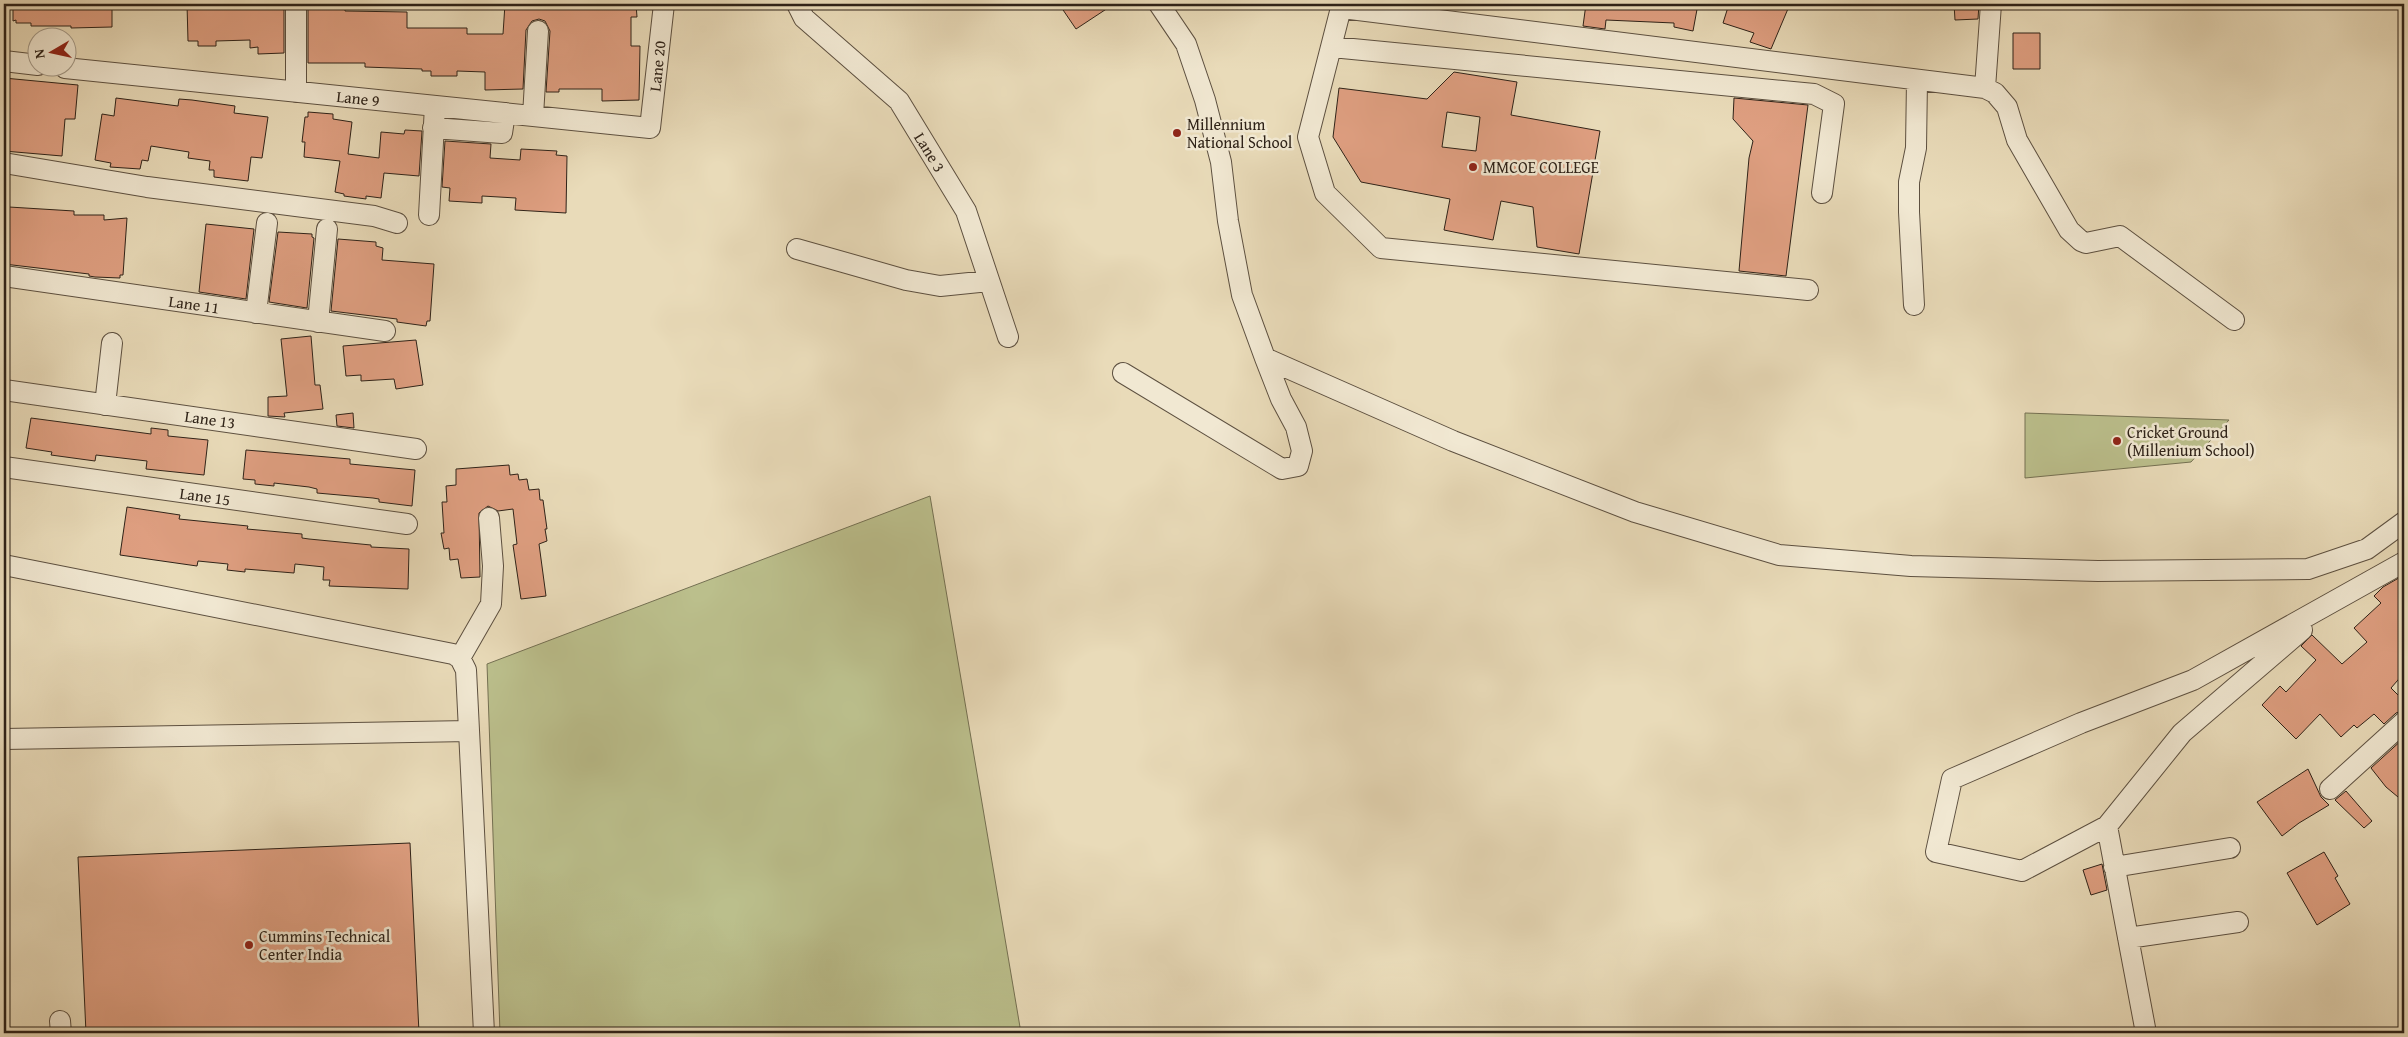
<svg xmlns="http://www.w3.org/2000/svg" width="2408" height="1037" font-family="'Gentium Book Plus',serif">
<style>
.green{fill:#bbbf8c;stroke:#747052}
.building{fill:#df9f81;stroke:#2e2218;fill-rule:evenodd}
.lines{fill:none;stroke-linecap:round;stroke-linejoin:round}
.minor-casing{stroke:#5d5040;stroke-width:22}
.minor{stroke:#f1e8d2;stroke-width:20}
.poi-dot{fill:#8f2418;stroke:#f1e8d2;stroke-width:2}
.labels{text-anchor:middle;stroke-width:5;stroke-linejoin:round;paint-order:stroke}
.street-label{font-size:16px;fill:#2e2218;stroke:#f1e8d2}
.poi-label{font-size:16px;fill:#2e2218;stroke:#f1e8d2;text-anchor:start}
</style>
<rect width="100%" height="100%" fill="#e9dbb9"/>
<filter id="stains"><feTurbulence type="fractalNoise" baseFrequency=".004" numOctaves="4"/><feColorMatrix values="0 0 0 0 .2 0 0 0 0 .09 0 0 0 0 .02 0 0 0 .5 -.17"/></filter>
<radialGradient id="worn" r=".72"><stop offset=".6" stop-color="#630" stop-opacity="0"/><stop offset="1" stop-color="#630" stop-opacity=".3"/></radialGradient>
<path class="green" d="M2025 413 2229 420 2191 462 2025 478Z
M930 496 1021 1033H500L487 664Z"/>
<path class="building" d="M13 4H112V27L71 28V26H31V23H16V20L13 21Z
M187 4H284V53L258 54V47L250 48V40L216 41V46H198V41H188Z
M308 4H345V11L407 12V28H467V34H503L505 4H636L637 17H631V46H640L639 100 602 101V89H559V92H546L550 31 545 21 539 19 532 21 526 30 523 89 485 90V72L457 71V76H431V71H422V69L365 67V63H308Z
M1059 4H1114L1076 29Z
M1586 4H1698L1693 31 1674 27V23L1606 20 1605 29 1583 26Z
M1729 4H1790L1771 49 1750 42 1754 33 1723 23Z
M1954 4H1979L1978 19 1955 20Z
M2013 33H2040V69H2013Z
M1454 72 1517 82 1511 115 1600 131 1579 254 1537 247 1533 207 1501 201 1493 240 1444 230 1450 199 1361 182 1333 137 1339 88 1427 99ZM1447 112 1480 117 1476 151 1442 147Z
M4 78 78 85 75 119H65L62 156 4 151Z
M116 98 178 106 179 99 192 100 235 106 234 113 268 117 262 158 251 157 248 181 214 177V170H209L210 161 188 158 189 152 151 146 148 161 142 160 140 169 110 167 111 163 95 160 102 114 114 116Z
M1734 98 1808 105 1786 276 1739 271 1749 158 1753 141 1733 119Z
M308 112 333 114V119L352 122 348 154 379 158 381 132 404 134 405 130 422 131 419 176 384 173 381 198 366 196V199L344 196V194L335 192 340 161 304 157 305 142H302L305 117H308Z
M445 141 491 144 490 158 520 160 521 149 557 151 556 155 567 156 566 213 515 210 516 198 482 196V203L449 201 450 188 442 187Z
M9 207 74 211V215H104V220L127 218 123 275H120V278L95 277 89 276V274L4 264V219H7Z
M206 224 254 229 246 299 199 292Z
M278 232 312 234V237L314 238 307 308 269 302Z
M338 239 376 242V246L383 248 382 260 434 264 430 321H427L426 326 397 322V319L331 311Z
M311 336 315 385H320L323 409 284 413 285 417 268 416V397L287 396 281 339Z
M416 340 423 385 396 389 394 379 361 381V375L346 376 343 346Z
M353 413 354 428 337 426 336 415Z
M31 418 151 434V428L168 430V436L208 440 204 475 146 469 147 461 96 455 95 461 51 455 52 452 26 448Z
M246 450 350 459V464L415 470 412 506 379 502V499L373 498 317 493V489L309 487 274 483V486L255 484V480L243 479Z
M509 465 510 475 518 474 519 480 527 479 529 490 539 489 540 500H543L547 529H545L547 541 539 544 546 596 521 599 513 545 517 544 513 509 498 511 488 506 479 513 480 577 461 578 458 559 450 560 449 548 444 549 441 533H444L442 502H447L446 486 456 485V469Z
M127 507 180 515 179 519 248 526 247 529 302 534V538L309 539 371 545V547L409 549 408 589 329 586 330 580H323L324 567 295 564 294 573 245 569V572L227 570 228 564 198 561 197 566 120 555Z
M2404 575V673L2391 688 2404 701V710L2396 713 2384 724 2374 714 2357 728 2354 725 2341 737 2320 714 2296 739 2262 705 2280 686 2286 692 2316 660 2301 646 2312 635 2342 664 2367 642 2354 628 2381 603 2374 596 2383 587Z
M2404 738V802L2386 787 2371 768Z
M2308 769 2321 797 2329 805 2299 823 2282 836 2257 802Z
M2346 791 2372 821 2364 828 2335 800Z
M410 843 419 1033H86L78 857Z
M2324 852 2338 876 2335 878 2350 904 2317 925 2287 873Z
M2102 864 2107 890 2091 895 2083 870Z"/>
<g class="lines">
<g class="minor-casing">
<path id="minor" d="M797 4 804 18 899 101 966 211 1008 337
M1159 4 1186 44 1205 100 1221 162 1228 221 1242 295 1265 358
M1342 4 1308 137 1325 193 1381 248 1808 290
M1342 8 1985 88 1995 93 2007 107 2017 140 2069 230 2081 241 2086 243 2120 236 2234 320
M1332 47 1814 94 1834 104 1822 193
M4 61 38 65
M65 68 650 128 664 4
M1985 88 1991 4
M296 92V4
M533 116 538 31
M433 128 502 133 505 113
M4 163 147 187 374 216 397 223
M429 215 435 106
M797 249 906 280 940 286 989 281
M4 276 385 331
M1914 305 1909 212V182L1916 148 1917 80
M256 313 267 223
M318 322 327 229
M1123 373 1282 469 1298 466 1302 451 1296 427 1281 399 1265 358 1453 441 1635 512 1779 555 1911 566 2098 571 2308 569 2367 549 2404 522
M4 390 416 449
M105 405 112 343
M4 467 407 524
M4 565 453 654 460 658 466 670 484 1033
M460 658 491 604 493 566 489 518
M4 739 469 731
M2330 789 2404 722
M2107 826 2182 733 2302 630
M2114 867 2230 848
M2128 938 2238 922
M60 1021 61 1033
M2146 1033 2107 826 2022 871 1936 852 1952 779 2081 723 2193 680 2404 562"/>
</g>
<use href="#minor" class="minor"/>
</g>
<g class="poi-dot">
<circle cx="1177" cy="133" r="5"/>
<circle cx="1473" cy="167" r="5"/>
<circle cx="2117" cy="441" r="5"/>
<circle cx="249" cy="945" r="5"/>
</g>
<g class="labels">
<g class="street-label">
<text transform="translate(657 66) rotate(-84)" y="6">Lane 20</text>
<text transform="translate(358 98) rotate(6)" y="6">Lane 9</text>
<text transform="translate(930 152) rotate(58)" y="6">Lane 3</text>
<text transform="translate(194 304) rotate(8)" y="6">Lane 11</text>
<text transform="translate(210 419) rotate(8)" y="6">Lane 13</text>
<text transform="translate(205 496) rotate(8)" y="6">Lane 15</text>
</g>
<g class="poi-label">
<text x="1187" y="130">Millennium<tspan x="1187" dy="18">National School</tspan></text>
<text x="1483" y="173">MMCOE COLLEGE</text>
<text x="2127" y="438">Cricket Ground<tspan x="2127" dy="18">(Millenium School)</tspan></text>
<text x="259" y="942">Cummins Technical<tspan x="259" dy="18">Center India</tspan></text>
</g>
</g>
<rect width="2408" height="1037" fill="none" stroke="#e9dbb9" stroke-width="20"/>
<rect x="5" y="5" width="2398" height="1027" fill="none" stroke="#2e2218" stroke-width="2.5"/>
<rect x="10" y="10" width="2388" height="1017" fill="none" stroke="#2e2218"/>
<g transform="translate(52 52) rotate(261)"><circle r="24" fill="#f1e8d2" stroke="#a39988"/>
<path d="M0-4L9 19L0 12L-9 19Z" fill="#8f2418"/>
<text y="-8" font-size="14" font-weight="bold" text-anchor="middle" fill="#2e2218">N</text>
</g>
<rect width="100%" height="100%" filter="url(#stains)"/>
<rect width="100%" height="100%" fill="url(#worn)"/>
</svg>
